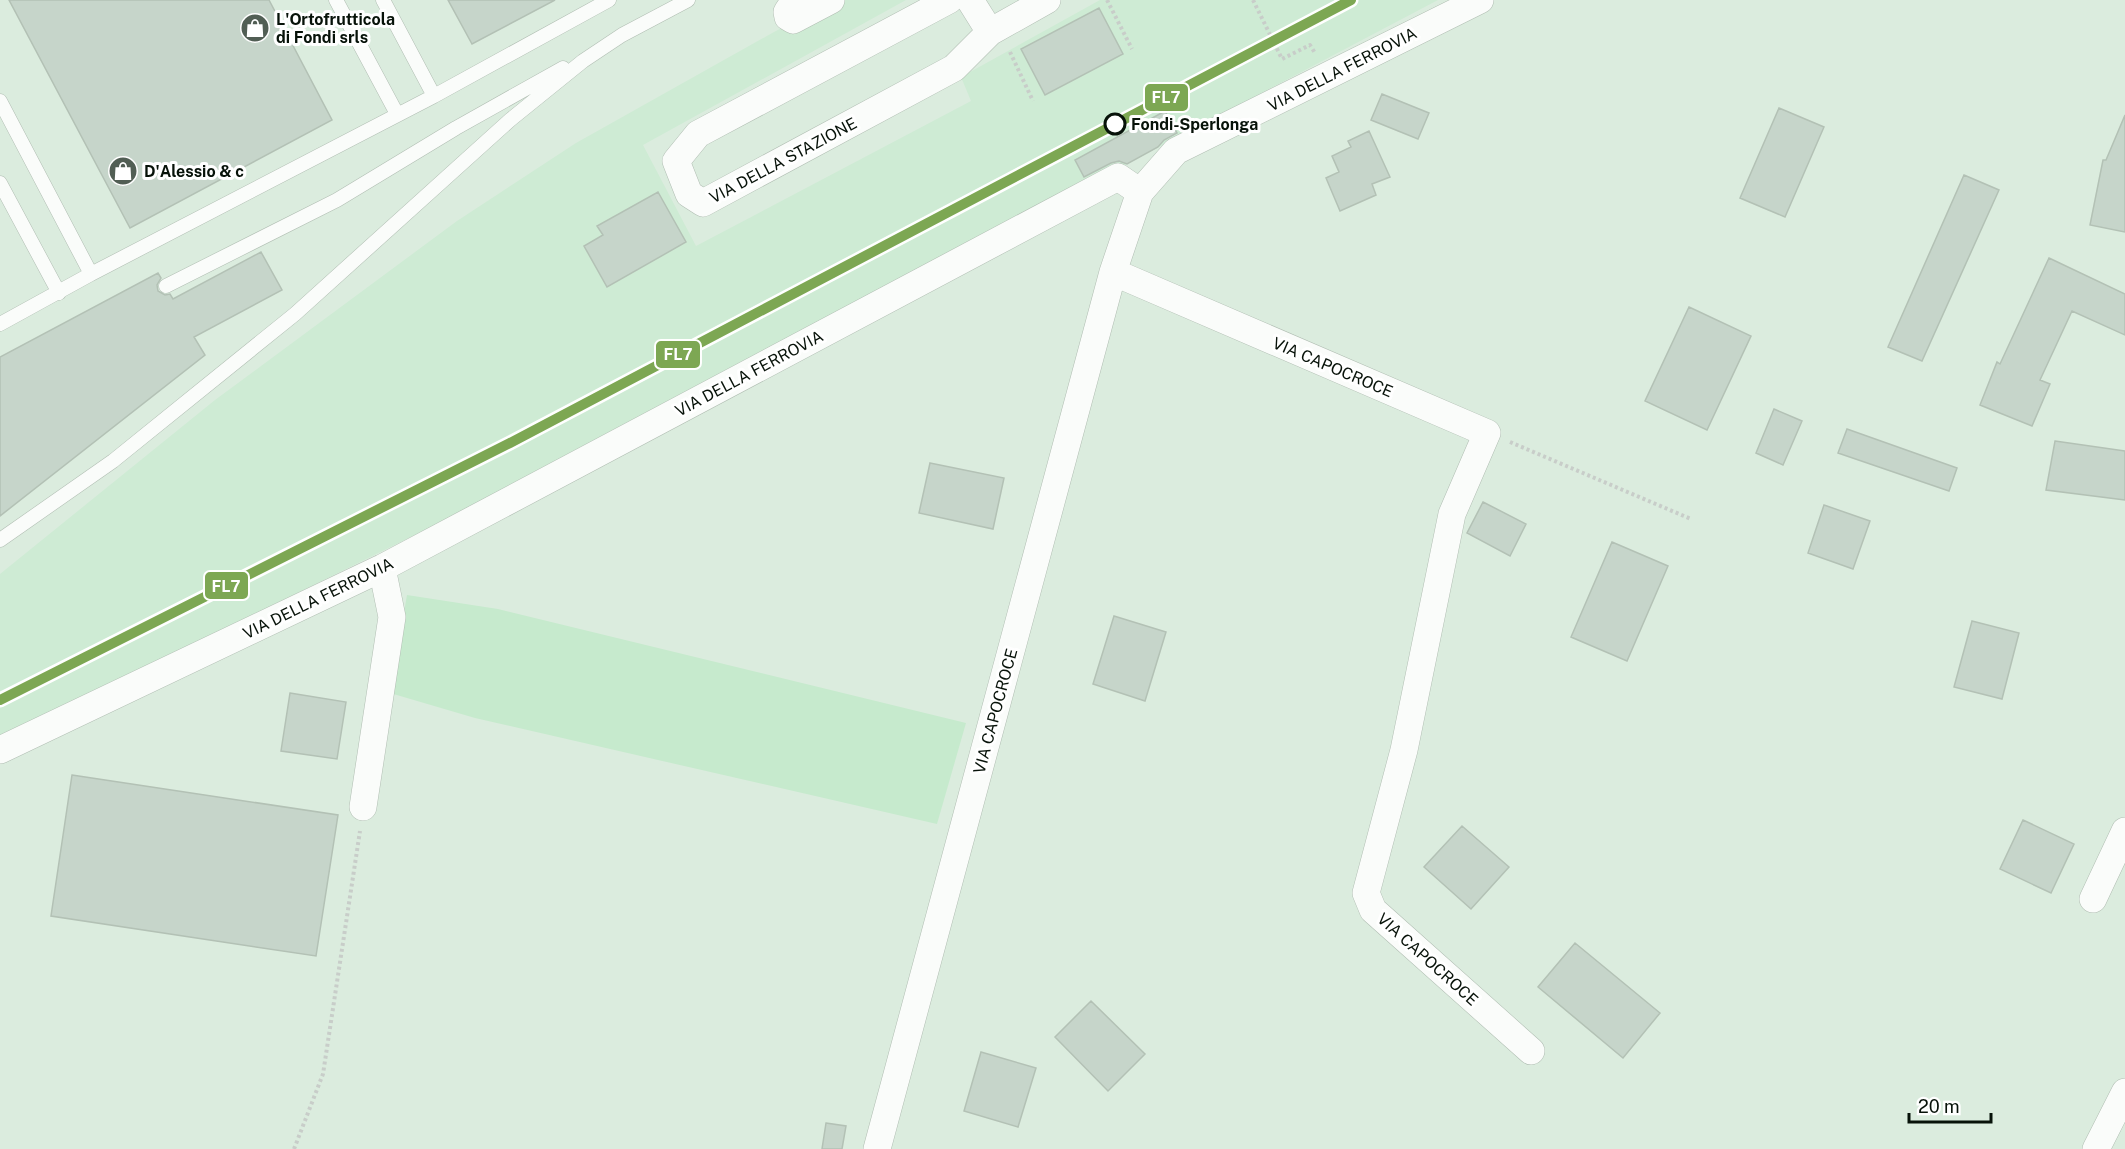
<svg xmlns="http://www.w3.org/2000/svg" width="2125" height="1149" font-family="'Public Sans',sans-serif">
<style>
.built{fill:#ceebd4}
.green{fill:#c6eacd}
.building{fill:#c6d5ca;stroke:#b3c1b5;stroke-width:1.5}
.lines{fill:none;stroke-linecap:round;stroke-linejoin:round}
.lane-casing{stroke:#b0bdb2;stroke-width:15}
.street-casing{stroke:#b0bdb2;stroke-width:28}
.path{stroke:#c8cdc9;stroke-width:4;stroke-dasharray:3 3;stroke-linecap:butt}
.lane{stroke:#fafcfa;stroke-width:14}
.street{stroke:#fafcfa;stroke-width:27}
.rail-1-casing{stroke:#fff;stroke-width:15}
.rail-1{stroke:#7da753;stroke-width:10}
.stop-dot{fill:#fff;stroke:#071209;stroke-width:3}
.labels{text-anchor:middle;stroke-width:6;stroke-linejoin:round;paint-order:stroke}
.poi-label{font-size:16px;font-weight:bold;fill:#071209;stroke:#fff;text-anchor:start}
.street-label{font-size:16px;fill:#071209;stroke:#fff}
.stop-label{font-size:16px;font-weight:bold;fill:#071209;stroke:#fff;text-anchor:start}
.line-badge{stroke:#fff;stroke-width:2}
.badge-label{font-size:16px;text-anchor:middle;font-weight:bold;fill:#fff}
</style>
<rect width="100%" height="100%" fill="#dbecde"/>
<path class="built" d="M835 0H906L643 145 696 246 971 101 961 77 1100 0H1438L546 470 0 740V574L215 400 457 221 576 143 774 32Z"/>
<path class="green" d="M407 595 498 609 966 723 937 824 475 718 390 693Z"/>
<path class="building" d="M9 0H269L332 120 130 228Z
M448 0H555L472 44Z
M1099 8 1123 54 1045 95 1021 49Z
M1382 94 1429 113 1418 139 1371 120Z
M1779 108 1824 127 1785 217 1740 198Z
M1165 111 1177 133 1164 140 1158 147 1127 164 1119 161 1111 163 1084 177 1075 160Z
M2125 115V232L2090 225 2103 160H2106Z
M1369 131 1390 177 1372 184 1376 195 1340 211 1326 178 1339 172 1332 156 1351 147 1348 141Z
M1964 175 1999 190 1922 361 1888 347Z
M658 192 686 242 607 287 584 246 603 235 597 226Z
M261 252 282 290 194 337 205 355 0 516V357L158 273 161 278 157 285 158 291 165 295 170 294 173 299Z
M2049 258 2125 294V335L2072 311 2040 380 2050 384 2032 426 1980 405 1997 362 2000 364Z
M1689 307 1751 336 1707 430 1645 401Z
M1774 409 1802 421 1783 465 1756 453Z
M1847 429 1957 468 1949 491 1838 453Z
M2055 441 2125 451V500L2046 490Z
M930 463 1004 478 993 529 919 513Z
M1483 502 1526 524 1510 556 1467 533Z
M1824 505 1870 521 1853 569 1808 553Z
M1612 542 1668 566 1627 661 1571 637Z
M1114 616 1166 632 1145 701 1093 684Z
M1972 621 2019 633 2002 699 1954 687Z
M290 693 346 702 337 759 281 751Z
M72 775 338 815 316 956 51 916Z
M2023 820 2074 844 2051 893 2000 869Z
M1462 826 1509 867 1471 909 1424 867Z
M1575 943 1660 1013 1623 1058 1538 987Z
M1091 1001 1145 1054 1108 1091 1055 1037Z
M981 1052 1036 1068 1018 1127 964 1111Z
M826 1123 846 1126 842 1149H822Z"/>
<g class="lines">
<g class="lane-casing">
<path id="lane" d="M336 0 397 114
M383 0 434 96
M0 101 91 274
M0 183 59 293
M166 286 337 200 456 128 563 68
M0 324 91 274 434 96 609 0
M0 540 113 461 295 314 510 120 583 61 622 35 688 0"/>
</g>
<g class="street-casing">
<path id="street" d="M799 0 791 6 787 12 788 17 793 20 831 0
M949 0 698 134 676 161 689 194 703 203 954 68 990 32 1047 0
M970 0 990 32
M1113 272 1487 433 1452 514 1404 750 1366 893 1373 910 1531 1051
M0 750 382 568 1118 177 1140 192 1176 151 1480 0
M363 807 392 617 382 568
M2093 899 2125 831
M877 1149 1113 272 1140 192
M2096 1149 2125 1092"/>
</g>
<path class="path" d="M1107 0 1132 49
M1253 0 1282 59 1310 45 1315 53
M1010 52 1033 101
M1510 442 1691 519
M294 1149 323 1074 360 831"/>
<use href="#lane" class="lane"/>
<use href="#street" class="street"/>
<g class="rail-1-casing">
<path id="rail-1" d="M0 700 510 443 1351 0"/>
</g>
<use href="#rail-1" class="rail-1"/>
</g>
<defs>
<g id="shop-disc" transform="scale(1.5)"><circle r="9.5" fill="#515e54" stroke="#fff"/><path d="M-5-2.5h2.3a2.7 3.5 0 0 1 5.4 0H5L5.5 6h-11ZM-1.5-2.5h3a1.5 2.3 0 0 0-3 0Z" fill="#fff"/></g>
</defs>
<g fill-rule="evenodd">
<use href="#shop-disc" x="255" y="28"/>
<use href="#shop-disc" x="123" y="171"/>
</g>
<circle class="stop-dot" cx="1115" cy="124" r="10"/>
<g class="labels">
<g class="poi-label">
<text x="276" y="25">L'Ortofrutticola<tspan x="276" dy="18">di Fondi srls</tspan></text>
<text x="144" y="177">D'Alessio &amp; c</text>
</g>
<g class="street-label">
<text transform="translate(1342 69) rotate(-27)" y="6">VIA DELLA FERROVIA</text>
<text transform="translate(783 160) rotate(-28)" y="6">VIA DELLA STAZIONE</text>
<text transform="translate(1333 367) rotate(23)" y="6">VIA CAPOCROCE</text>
<text transform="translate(749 373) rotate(-28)" y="6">VIA DELLA FERROVIA</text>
<text transform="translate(318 598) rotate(-26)" y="6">VIA DELLA FERROVIA</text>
<text transform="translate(995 711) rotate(-75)" y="6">VIA CAPOCROCE</text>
<text transform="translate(1428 959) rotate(42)" y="6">VIA CAPOCROCE</text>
</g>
<g class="stop-label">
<text x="1131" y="130">Fondi-Sperlonga</text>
</g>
</g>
<g class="line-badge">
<rect x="1144" y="83" width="45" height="29" rx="6" fill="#7da753"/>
<rect x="655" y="340" width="46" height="29" rx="6" fill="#7da753"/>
<rect x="204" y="571" width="45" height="29" rx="6" fill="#7da753"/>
</g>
<g class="badge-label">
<text x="1166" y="103">FL7</text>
<text x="678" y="360">FL7</text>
<text x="226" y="592">FL7</text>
</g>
<path d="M1909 1113v9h82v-9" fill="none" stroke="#071209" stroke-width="3"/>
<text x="1918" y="1113" font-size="18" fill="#071209" stroke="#ffffff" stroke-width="4.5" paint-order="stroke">20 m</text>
</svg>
